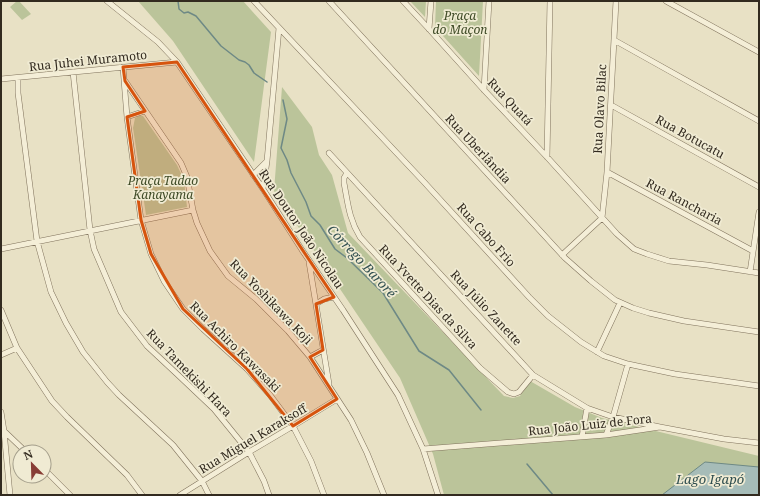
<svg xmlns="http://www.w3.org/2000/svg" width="760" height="496" font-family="'Noto Serif',serif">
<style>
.green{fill:#bbc49a}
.water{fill:#a6bcb8;stroke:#6e8985}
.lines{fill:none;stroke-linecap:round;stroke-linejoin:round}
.stream{stroke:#6e8985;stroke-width:1.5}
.street-casing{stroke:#80735d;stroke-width:6}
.street{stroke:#f4eed7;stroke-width:5}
.marked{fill:#d6540e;fill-opacity:0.2;stroke:#d6540e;stroke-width:3;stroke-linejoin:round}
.labels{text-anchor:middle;stroke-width:3.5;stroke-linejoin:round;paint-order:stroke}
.park-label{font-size:12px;font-style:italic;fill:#404c28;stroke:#f0ebd3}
.street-label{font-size:12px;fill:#322a1f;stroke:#f0ebd3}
.water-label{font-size:13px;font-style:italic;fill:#304f50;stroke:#f0ebd3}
</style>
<rect width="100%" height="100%" fill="#e8e1c5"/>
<path class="green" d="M17 1H19L31 14 22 20 10 7Z
M138 1H243L271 32 254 162 173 41Z
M410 1H426L425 17Z
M436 1H483L479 76 435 27Z
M282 87 312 127 319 155 332 175 348 233 504 396 513 398 520 396 530 381 575 407 602 418 759 456V495H444L433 454 400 378 274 191Z
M139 116H143L177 165 184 180 187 207 146 215 133 128 135 118Z"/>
<path class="water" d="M705 462 759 467V495H662Z"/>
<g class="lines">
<path class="stream" d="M178 1 179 9 184 13 188 12 196 16 221 46 239 60 245 62 249 65 254 73 267 82
M283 100 287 119 281 148 287 160 291 173 306 202 311 216 320 225 335 249 347 258 383 293 419 351 449 370 481 410
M527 464 553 495"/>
<g class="street-casing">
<path id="street" d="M107 1 158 42 177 62 263 189 302 250 343 310 398 395 423 449 438 495
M254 1 424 182 529 297 548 316 581 342 604 356 628 364 675 374 759 386
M329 1 565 258 591 281 615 300 633 308 649 313 684 321 759 332
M403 1 429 29 484 90 547 157 617 234 634 249 647 254 669 261 707 265 759 273
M666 1 759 52
M429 29 431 1
M614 40 759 121
M123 67 127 117 141 220 151 254 164 281 183 309 203 329 247 369 270 395 293 426 311 461 324 495
M73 72 90 230 94 249 121 312 147 346 177 374 214 409 249 452 264 481 269 495
M18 78V93L37 241 51 292 66 323 83 352 107 382 119 395 173 445 202 481 209 495
M1 79 177 62
M125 81 181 163 187 177 193 210 197 223 210 251 228 276 256 299 288 331 310 357 351 420 367 453 384 495
M484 90 489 1
M611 105 759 187
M127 117 145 111
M329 153 533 375 587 408 613 417 660 427
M547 157 550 1
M607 172 753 251
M347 173 344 178V183C348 204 349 219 360 237L480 368 508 392 514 394 519 392 533 375
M253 175 266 162
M263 189 267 161 279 28
M602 218 607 172 616 1
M1 249 193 210
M562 255 602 218
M309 262 329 384
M750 272 759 212
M316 304 324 299 334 297
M1 310 17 348 52 401 67 417 127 475 142 495
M597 352 620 303
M1 355 17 348
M310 357 323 350
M1 412 4 431 10 495
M4 431 26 452
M606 435 613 417 628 364
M582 437 587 408
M423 449 606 435 660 427 724 439 759 443
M44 469 70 495
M180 495 249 452 293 426 337 399"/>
</g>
<use href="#street" class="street"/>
</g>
<path class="marked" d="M177 62 334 297 316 304 323 350 310 357 337 399 293 426 247 369 183 309 151 254 141 220 127 117 145 111 125 81 123 67Z"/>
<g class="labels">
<g class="park-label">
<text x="460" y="20">Praça<tspan x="460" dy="14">do Maçon</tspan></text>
<text x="163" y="185">Praça Tadao<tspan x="163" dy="14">Kanayama</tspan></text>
</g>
<g class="street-label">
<text transform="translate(88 61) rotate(-6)" y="4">Rua Juhei Muramoto</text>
<text transform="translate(510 102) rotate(47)" y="4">Rua Quatá</text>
<text transform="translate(600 109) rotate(-87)" y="4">Rua Olavo Bilac</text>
<text transform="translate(690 137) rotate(29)" y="4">Rua Botucatu</text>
<text transform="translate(478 149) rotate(47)" y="4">Rua Uberlândia</text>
<text transform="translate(684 202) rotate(28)" y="4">Rua Rancharia</text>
<text transform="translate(301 229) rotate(56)" y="4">Rua Doutor João Nicolau</text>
<text transform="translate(486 235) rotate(48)" y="4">Rua Cabo Frio</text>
<text transform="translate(428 297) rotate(47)" y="4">Rua Yvette Dias da Silva</text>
<text transform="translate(271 302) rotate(46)" y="4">Rua Yoshikawa Koji</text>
<text transform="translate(486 308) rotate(47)" y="4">Rua Júlio Zanette</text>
<text transform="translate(235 347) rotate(45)" y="4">Rua Achiro Kawasaki</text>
<text transform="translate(189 373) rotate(46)" y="4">Rua Tamekishi Hara</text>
<text transform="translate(590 425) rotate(-6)" y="4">Rua João Luiz de Fora</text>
<text transform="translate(253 439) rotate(-31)" y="4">Rua Miguel Karaksoff</text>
</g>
<g class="water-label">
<text transform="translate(362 261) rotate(47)" y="5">Córrego Baroré</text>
<text x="710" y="484">Lago Igapó</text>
</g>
</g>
<rect width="760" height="496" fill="none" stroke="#322a1f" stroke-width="4"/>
<g transform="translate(32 464) rotate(337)"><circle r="19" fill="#f0ebd3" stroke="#a49e8b"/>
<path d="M0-3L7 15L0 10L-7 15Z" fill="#883d35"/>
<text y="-6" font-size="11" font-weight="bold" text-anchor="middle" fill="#322a1f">N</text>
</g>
</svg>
